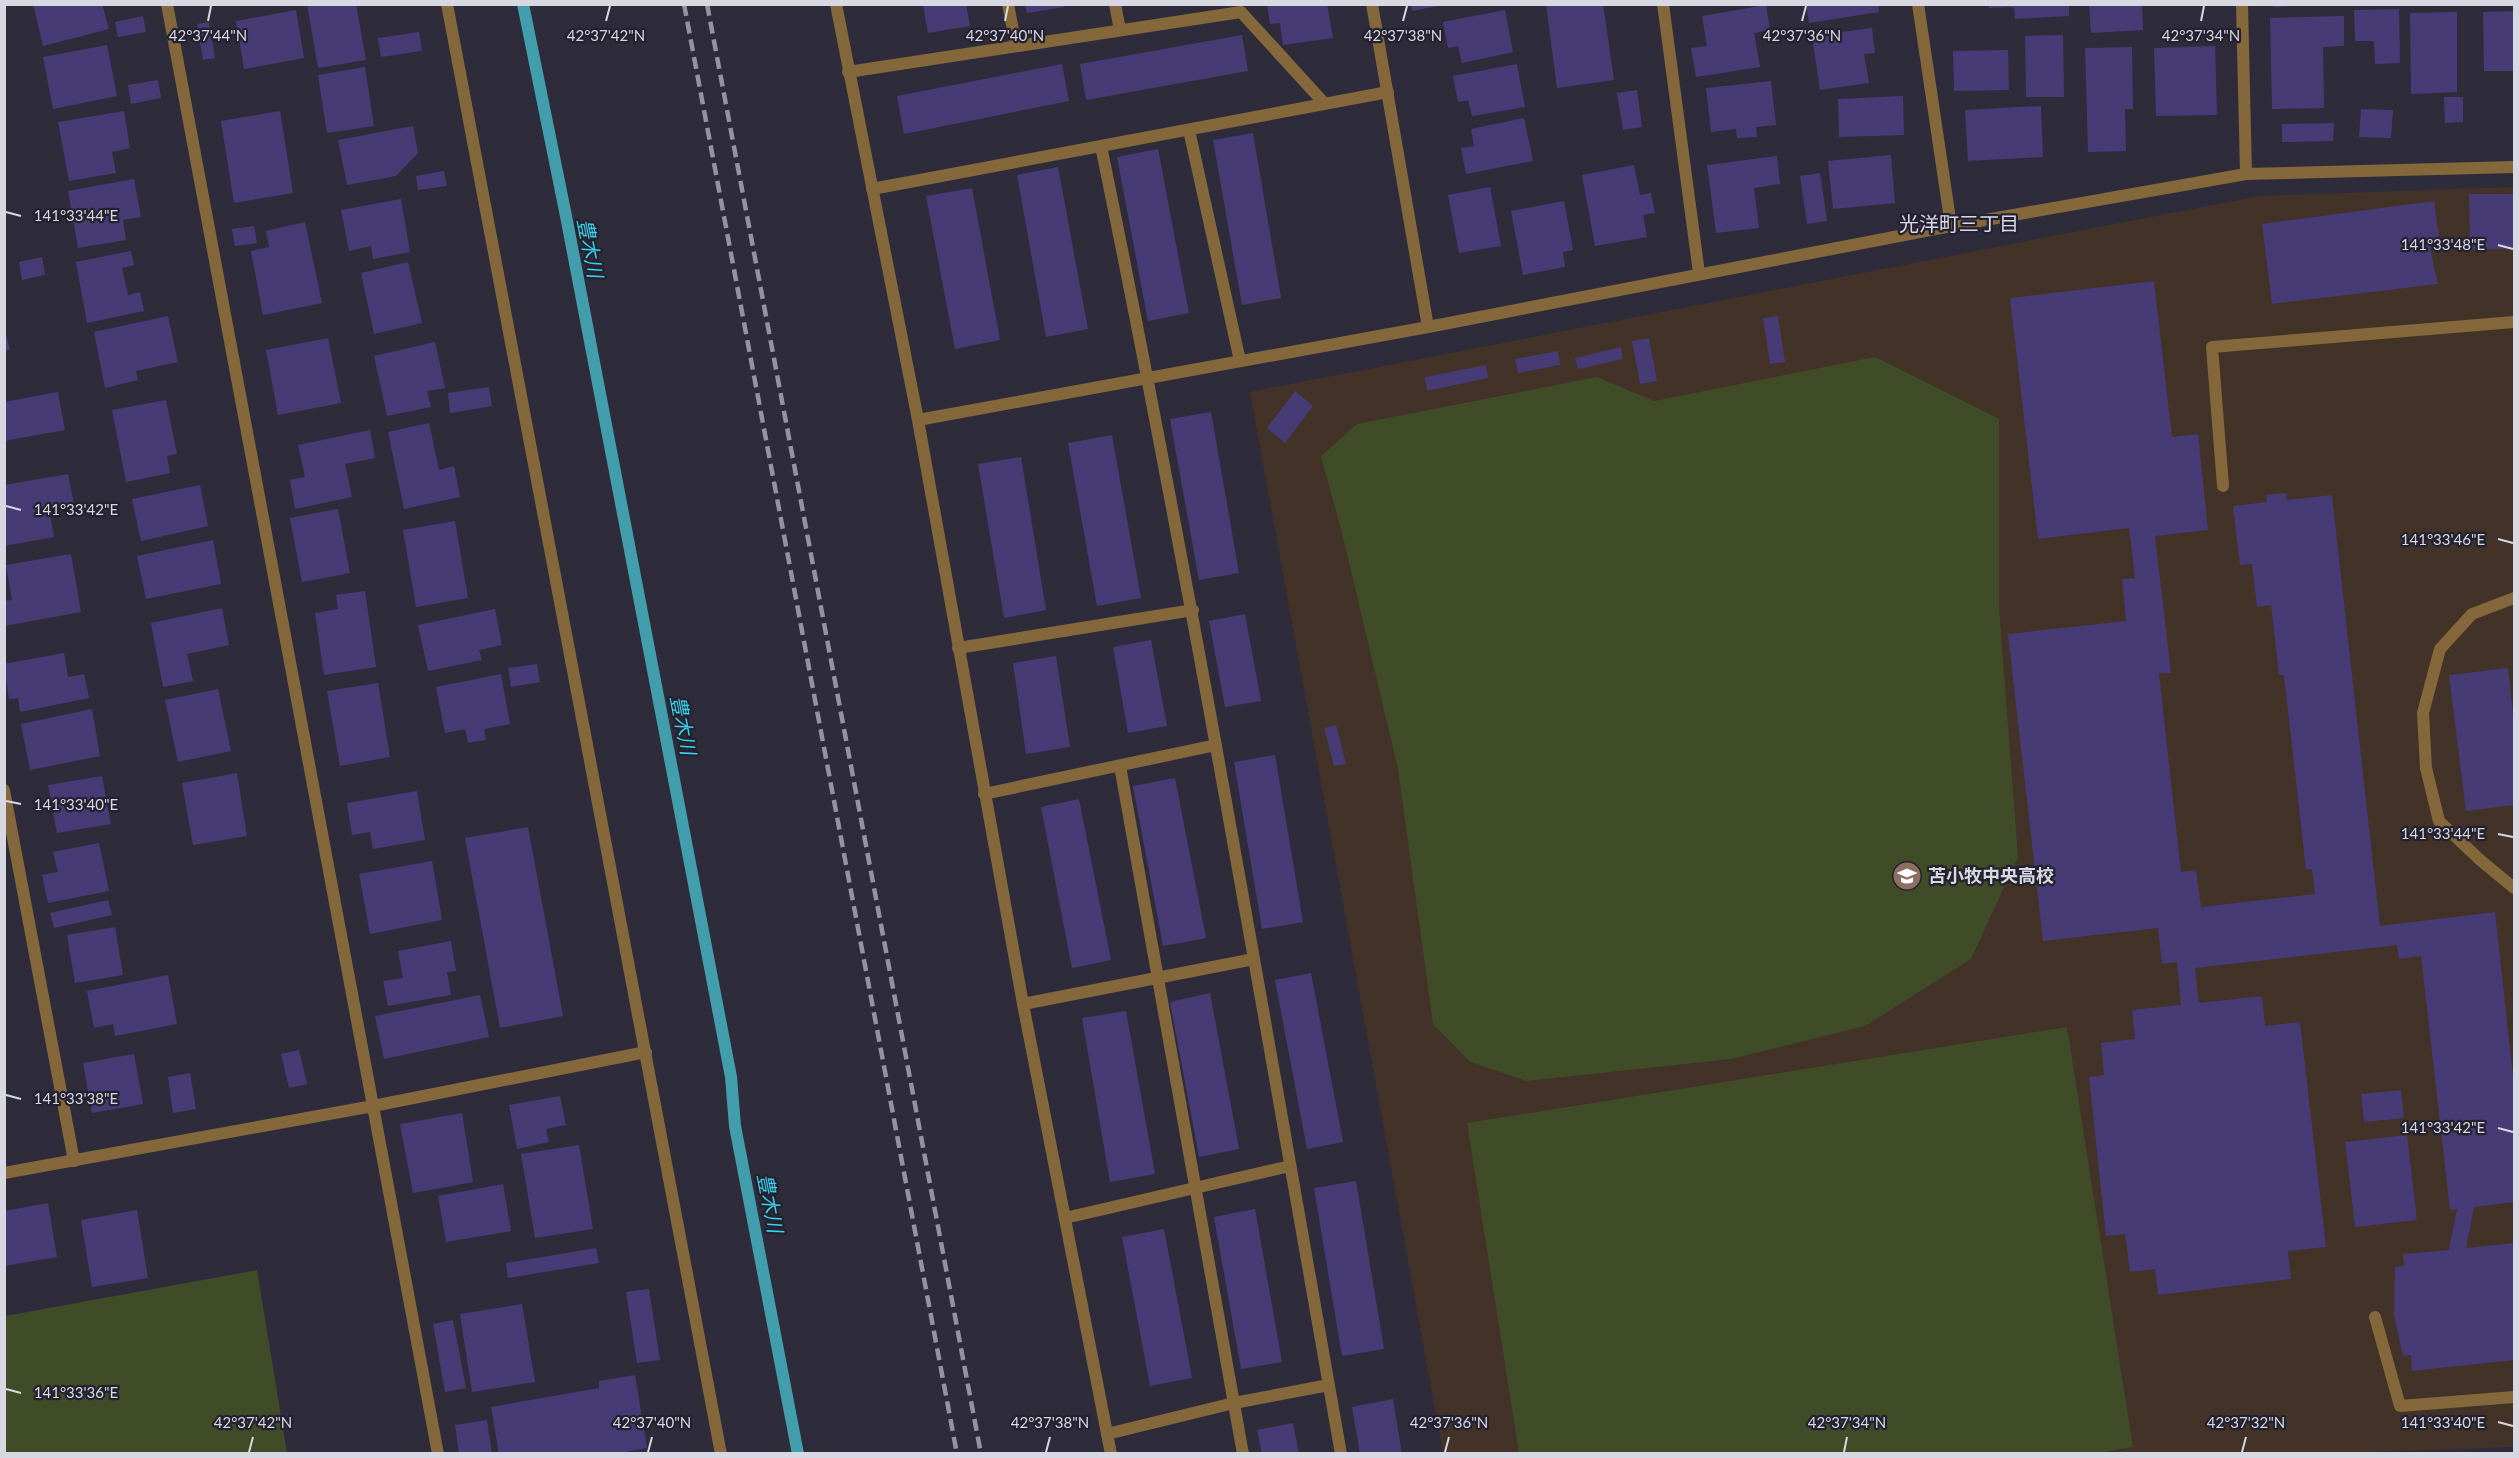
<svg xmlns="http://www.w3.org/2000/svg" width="2519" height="1458" font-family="Lato,'Noto Sans JP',sans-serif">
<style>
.education{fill:#423228}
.green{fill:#404c27}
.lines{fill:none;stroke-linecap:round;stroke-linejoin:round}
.stream{stroke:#429eac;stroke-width:12}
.building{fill:#473b76}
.lane{stroke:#84673b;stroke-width:12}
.street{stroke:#84673b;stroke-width:12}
.rail{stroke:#94939f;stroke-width:4.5;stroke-dasharray:12 6;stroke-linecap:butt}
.ticks{fill:none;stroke:#d8d8e2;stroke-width:2}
.labels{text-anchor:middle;stroke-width:4.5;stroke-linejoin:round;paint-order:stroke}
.poi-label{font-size:18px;font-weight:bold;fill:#d8d8e2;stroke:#242231;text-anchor:start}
.neighbourhood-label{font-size:20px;fill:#dbd9ee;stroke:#242231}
.water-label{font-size:20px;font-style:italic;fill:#37d4eb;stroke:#242231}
.ticks-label{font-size:15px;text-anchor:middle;fill:#d8d8e2;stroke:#242231;stroke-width:4.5;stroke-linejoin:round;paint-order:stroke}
</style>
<rect width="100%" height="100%" fill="#2e2c3b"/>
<path class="education" d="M2514 187V1447L2317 1454 1443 1453 1250 392 2259 196Z"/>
<path class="green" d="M1875 357 1999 419V607L2018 857 1971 959 1865 1026 1731 1059 1527 1081 1470 1062 1433 1024 1398 769 1343 537 1321 456 1357 424 1597 377 1654 401Z
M2067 1027 2133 1447 2091 1454 1519 1453 1467 1123Z
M257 1270 287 1453H5V1316Z"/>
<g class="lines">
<path class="stream" d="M523 4 566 216 731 1077 735 1126 798 1454"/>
</g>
<path class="building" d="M33 4H102L109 29 43 46Z
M307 4H356L366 60 318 68Z
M1025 4H1064V7L1027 13Z
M1267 4H1327L1333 38 1283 45 1280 23 1270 24Z
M1411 4H1438V6L1412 11Z
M1546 4H1603L1614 80 1557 88Z
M1806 4H1878L1879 12 1809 23Z
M2089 4H2142L2143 30 2091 33Z
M2274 4H2290V6L2274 7Z
M923 5H966L970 26 928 33Z
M1766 5 1770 30 1754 33 1760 67 1696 77 1691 48 1707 46 1702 16Z
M1989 5H2069V16L2015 19 2014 7 1989 8Z
M2399 9 2400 63 2375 64 2374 41H2355L2354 10Z
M296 10 304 58 244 69 236 21Z
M1505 10 1513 52 1462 63 1458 46 1448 48 1443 22Z
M2514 11V71H2484L2483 12Z
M2457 12V92L2411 94 2410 13Z
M143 16 146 32 118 37 115 22Z
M2344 16V46L2323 47 2324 108 2272 109 2270 18Z
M209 22 215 58 203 60 197 24Z
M1872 28 1875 53 1864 54 1869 83 1820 90 1812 36Z
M419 32 422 51 381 57 378 38Z
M1242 35 1248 71 1086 100 1080 64Z
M2063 35 2064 97H2026L2025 36Z
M107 45 117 96 53 109 43 57Z
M2215 46 2217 115 2156 116 2154 48Z
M2132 47 2133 109H2125L2126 151 2088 152 2085 48Z
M2008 50 2009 90 1954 91 1953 51Z
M1062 64 1069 101 904 134 897 96Z
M1517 64 1525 107 1472 116 1468 100 1458 102 1453 76Z
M365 67 374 126 327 133 318 75Z
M158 80 161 98 131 104 128 85Z
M1771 81 1776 125 1756 127 1757 137 1737 138 1736 129 1711 132 1706 88Z
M1637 90 1642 127 1623 130 1617 93Z
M1903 96 1904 135 1839 137 1838 99Z
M2444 97H2463V122L2445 123Z
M2041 106 2043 157 1968 161 1965 110Z
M2361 109 2393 110 2391 138 2359 137Z
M124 111 130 148 112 152 116 173 69 181 58 122Z
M280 111 293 193 234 203 221 121Z
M1524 118 1533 161 1466 174 1461 148 1474 146 1471 129Z
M2334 123 2333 141 2282 142V124Z
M413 126 418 153 396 176 347 185 338 140Z
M1253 133 1281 298 1242 305 1213 140Z
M1158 149 1189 313 1148 321 1117 157Z
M1891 155 1895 203 1833 209 1828 161Z
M1777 156 1780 184 1754 188 1759 228 1716 233 1707 165Z
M1634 165 1640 195 1651 193 1655 213 1643 215 1647 237 1595 246 1582 175Z
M1058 167 1088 329 1046 337 1017 175Z
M444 171 447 186 418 190 416 176Z
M1820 173 1827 221 1807 224 1800 176Z
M134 179 141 217 123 220 126 240 78 248 68 191Z
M1490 187 1501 246 1459 253 1448 195Z
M972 188 1000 340 955 349 926 196Z
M2469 194H2514V249H2470Z
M401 199 410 252 373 259 371 246 349 251 341 210Z
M1564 201 1573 250 1563 252 1565 267 1523 275 1511 211Z
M2434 201 2440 243 2430 248 2438 284 2272 304 2262 224Z
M305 222 322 303 263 315 251 251 269 247 266 231Z
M254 226 257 243 235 246 232 229Z
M131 251 134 265 122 268 128 295 140 292 144 311 87 323 76 262Z
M42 257 45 275 22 280 19 262Z
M408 262 422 323 374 334 361 273Z
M2154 281 2172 437 2198 434 2208 530 2155 536 2171 673H2159L2181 872 2196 870 2201 907 2315 894 2312 869 2306 870 2284 675H2279L2271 605 2257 607 2252 564 2240 565 2233 506 2267 502 2266 495 2286 493 2287 500 2332 495 2380 926 2495 912 2514 1085V1202L2474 1207 2466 1248 2514 1243V1360L2412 1371 2411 1355 2403 1356 2394 1316 2395 1267 2404 1266 2403 1254 2449 1250 2457 1209 2450 1210 2421 956 2399 959 2397 945 2195 968 2199 1003 2262 996 2265 1026 2300 1022 2326 1247 2288 1251 2291 1279 2158 1295 2155 1269 2130 1272 2125 1234 2106 1236 2089 1077 2104 1075 2101 1043 2135 1039 2132 1010 2181 1005 2177 962 2162 964 2158 928 2043 941 2008 634 2126 621 2122 579 2135 578 2129 528 2038 539 2010 298Z
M168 316 178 362 136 371 138 380 105 388 94 332Z
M1778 316 1785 362 1770 364 1763 318Z
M4 327 10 350 4 351Z
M328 338 341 403 278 415 266 350Z
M1649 338 1657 381 1640 384 1632 341Z
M435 342 445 388 427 391 431 407 387 416 374 356Z
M1621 347 1623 359 1578 369 1575 358Z
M1558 351 1560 365 1518 373 1515 359Z
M1486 365 1488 378 1427 391 1425 377Z
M489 387 492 406 450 413 448 393Z
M1295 391 1313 406 1285 443 1267 428Z
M58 392 65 430 4 441V402Z
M166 400 177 454 167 456 170 473 126 482 112 410Z
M1211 412 1239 573 1199 580 1170 419Z
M429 423 439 470 454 466 460 497 404 509 388 432Z
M370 430 375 458 345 464 352 497 295 509 290 480 305 477 298 445Z
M1112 435 1141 598 1097 606 1068 443Z
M1021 457 1046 610 1004 618 978 464Z
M68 474 74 504 49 509 54 537 4 546V485Z
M200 485 208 526 141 541 132 499Z
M338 509 350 573 302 582 290 518Z
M455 521 468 598 416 607 403 530Z
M213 540 221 584 146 599 137 556Z
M71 554 81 612 4 626V601L12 600 6 565Z
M365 591 376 667 324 675 315 613 338 609 336 595Z
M222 608 229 645 187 654 193 681 163 687 151 623Z
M495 609 502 645 479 650 482 660 428 671 418 625Z
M1245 614 1261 701 1225 707 1209 621Z
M1151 640 1167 726 1128 733 1113 647Z
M64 653 68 677 84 674 89 698 20 712 18 698 9 699 4 664Z
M1056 656 1070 747 1026 754 1013 663Z
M537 664 540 682 511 687 508 668Z
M2508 668 2514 725V805L2466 811 2449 675Z
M501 674 510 724 484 729 486 740 468 743 465 729 445 733 436 687Z
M378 683 390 757 340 766 327 691Z
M218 689 231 751 178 762 165 700Z
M92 709 100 756 30 770 21 724Z
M1336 725 1346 764 1334 766 1324 728Z
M1275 755 1303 922 1262 929 1234 762Z
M237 773 247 836 193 845 182 783Z
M102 776 111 824 57 833 48 785Z
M1175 778 1206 938 1163 946 1133 786Z
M417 791 425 840 373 849 370 832 352 835 347 803Z
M1079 799 1111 960 1072 968 1041 807Z
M528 827 563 1016 500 1028 465 838Z
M99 843 109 891 48 903 42 875 58 872 53 852Z
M432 861 442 920 370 934 359 874Z
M108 900 112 915 54 928 50 913Z
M115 927 123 975 75 983 67 935Z
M451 941 456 971 447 972 451 995 388 1006 383 981 403 978 398 951Z
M1311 973 1343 1142 1307 1149 1275 980Z
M168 975 177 1024 115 1036 113 1024 94 1028 87 991Z
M1210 993 1239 1149 1199 1157 1170 1002Z
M480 995 489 1037 384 1059 375 1016Z
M1126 1011 1155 1174 1110 1182 1082 1018Z
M299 1050 307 1084 289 1088 281 1054Z
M134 1054 143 1104 92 1113 83 1063Z
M190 1073 196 1109 173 1113 168 1077Z
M2401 1090 2404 1118 2364 1122 2361 1094Z
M560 1096 566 1125 546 1129 549 1142 517 1149 509 1105Z
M462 1113 473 1182 413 1193 400 1124Z
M2407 1135 2417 1220 2355 1227 2345 1142Z
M579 1145 593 1229 535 1238 521 1154Z
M1356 1181 1384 1349 1342 1356 1314 1188Z
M503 1184 511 1231 446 1242 438 1196Z
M48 1203 57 1257 4 1266V1211Z
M1255 1209 1282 1362 1241 1369 1214 1217Z
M137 1210 148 1278 92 1287 81 1220Z
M1164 1229 1192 1378 1150 1386 1122 1237Z
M596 1248 599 1263 508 1278 506 1263Z
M649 1289 660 1360 637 1363 626 1292Z
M522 1304 535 1382 472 1392 460 1314Z
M453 1320 466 1388 445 1392 433 1324Z
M635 1375 647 1448 614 1454H499L491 1407 599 1388V1381Z
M1393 1399 1402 1454H1360L1352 1407Z
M487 1420 492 1454H459L455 1425Z
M1293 1423 1299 1454H1262L1257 1430Z"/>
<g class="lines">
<path class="lane" d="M1008 4 1016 46
M1115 4 1120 30
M848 72 1241 12 1325 104
M1189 130 1240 361
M1101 146C1190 580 1264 1017 1341 1454
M872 189 1388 92
M2223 486 2212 347 2514 322
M2514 598 2472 614 2440 649 2423 713 2426 768 2439 821 2479 859 2514 888
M958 648 1193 610
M1120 766 1243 1454
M984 794 1216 745
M1023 1004 1254 959
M1065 1218 1290 1166
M2375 1317 2400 1406 2514 1397
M1107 1434 1234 1403 1329 1385"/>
<path class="street" d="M167 4 438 1454
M447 4 721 1454
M836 4 918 420 1023 1004 1111 1454
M1372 4 1428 327
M1663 4 1699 273
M1918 4 1951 226
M2242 4 2246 174
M918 420 1428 327 1951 226 2246 174 2514 167
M4 790 74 1161
M4 1173 373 1106 646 1052"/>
<path class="rail" d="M684 4 957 1454
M707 4 981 1454"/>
</g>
<path class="ticks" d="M208 21 211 6M606 21 610 6M1005 21 1008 6M1403 21 1407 6M1802 21 1806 6M2201 21 2204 6M6 212 21 216M2498 245 2513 249M6 506 21 510M2498 539 2513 543M6 801 21 804M2498 834 2513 837M6 1095 21 1099M2498 1128 2513 1132M6 1389 21 1393M2498 1422 2513 1426M249 1452 253 1437M648 1452 652 1437M1046 1452 1050 1437M1445 1452 1449 1437M1844 1452 1847 1437M2242 1452 2246 1437"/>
<defs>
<g id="school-disc" transform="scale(1.5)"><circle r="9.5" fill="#8d6e63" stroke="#242231"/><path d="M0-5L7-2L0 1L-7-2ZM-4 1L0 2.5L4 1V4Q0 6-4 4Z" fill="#fff"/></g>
</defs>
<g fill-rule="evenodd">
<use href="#school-disc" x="1907" y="876"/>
</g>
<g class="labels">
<g class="poi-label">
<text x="1928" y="882">苫小牧中央高校</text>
</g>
<g class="neighbourhood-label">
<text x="1959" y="231">光洋町三丁目</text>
</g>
<g class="water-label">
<text transform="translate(590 248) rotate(79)" y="7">豊木川</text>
<text transform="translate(683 725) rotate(79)" y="7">豊木川</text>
<text transform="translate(770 1203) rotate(79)" y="7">豊木川</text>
</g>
</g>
<g class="ticks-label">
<text x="208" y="41">42°37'44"N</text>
<text x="606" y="41">42°37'42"N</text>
<text x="1005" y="41">42°37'40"N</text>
<text x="1403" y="41">42°37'38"N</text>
<text x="1802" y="41">42°37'36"N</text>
<text x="2201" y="41">42°37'34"N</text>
<text x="76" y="221">141°33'44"E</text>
<text x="2443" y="250">141°33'48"E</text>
<text x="76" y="515">141°33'42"E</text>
<text x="2443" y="545">141°33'46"E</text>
<text x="76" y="810">141°33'40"E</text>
<text x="2443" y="839">141°33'44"E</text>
<text x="76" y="1104">141°33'38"E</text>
<text x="2443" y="1133">141°33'42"E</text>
<text x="76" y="1398">141°33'36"E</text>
<text x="2443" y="1428">141°33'40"E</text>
<text x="253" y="1428">42°37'42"N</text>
<text x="652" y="1428">42°37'40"N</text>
<text x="1050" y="1428">42°37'38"N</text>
<text x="1449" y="1428">42°37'36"N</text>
<text x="1847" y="1428">42°37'34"N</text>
<text x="2246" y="1428">42°37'32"N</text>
</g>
<rect width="2519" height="1458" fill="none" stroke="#d8d8e2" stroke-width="12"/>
</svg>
